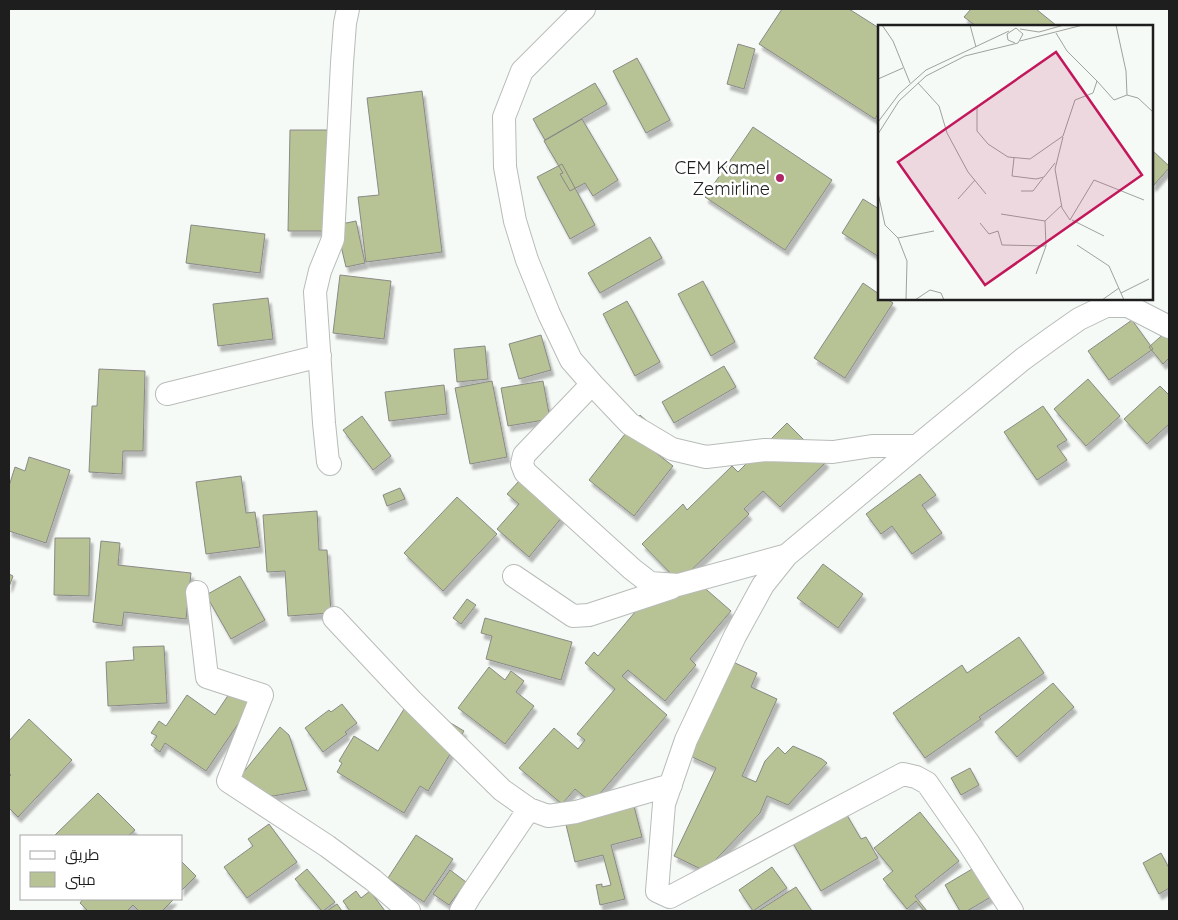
<svg xmlns="http://www.w3.org/2000/svg" width="1178" height="920" font-family="Quicksand,Cairo,sans-serif">
<style>
.building{fill:#b7c295;stroke:#898a86;filter:url(#shadow)}
.lines{fill:none;stroke-linecap:round;stroke-linejoin:round}
.minor-casing{stroke:#b8bcb9;stroke-width:24}
.minor{stroke:#fff;stroke-width:22}
.poi-dot{fill:#af2667;stroke:#fff;stroke-width:2}
.labels{text-anchor:middle;stroke-width:5;stroke-linejoin:round;paint-order:stroke}
.poi-label{font-size:18px;fill:#1d1e1d;stroke:#fff;text-anchor:end}
.inset-road{fill:none;stroke:#9fa29f;stroke-width:1}
.view{fill:#c2185b;fill-opacity:0.15;stroke:#c2185b;stroke-width:2.5}
.inset-edge{fill:none;stroke:#1d1e1d;stroke-width:2.5}
</style>
<defs>
<filter id="shadow"><feDropShadow dx="3" dy="5.5" stdDeviation="1" flood-color="#0004"/></filter>
</defs>
<rect width="100%" height="100%" fill="#f6faf6"/>
<path class="building" d="M782 9H849L879 28V112L875 119 759 44Z
M971 9H1036L1057 26H976L964 17Z
M738 44 755 49 744 89 727 84Z
M637 58 670 120 646 133 613 71Z
M595 83 607 104 545 140 533 119Z
M422 91 442 252 366 262 358 197 379 195 367 98Z
M582 119 618 180 593 196 585 183 570 191 560 174 563 173 544 141Z
M753 127 832 180 785 250 705 197Z
M290 130H328L327 231H288Z
M1152 150 1169 166V168L1153 186 1152 185Z
M562 164 595 225 570 239 537 177Z
M863 199 879 209V257L842 233Z
M356 221 365 263 346 267 336 225Z
M191 225 265 234 260 273 186 263Z
M650 237 662 258 600 293 588 273Z
M340 275 391 281 384 339 333 333Z
M703 281 735 342 711 356 678 294Z
M863 283 879 294V299H887L893 303 845 378 814 358Z
M268 298 273 339 218 346 213 304Z
M627 301 660 362 635 376 603 314Z
M1132 320 1153 349 1109 380 1088 351Z
M1169 329V358L1163 364 1149 347Z
M541 335 551 370 519 379 509 344Z
M485 346 488 379 457 382 454 349Z
M724 366 736 387 674 423 662 402Z
M99 369 145 371 143 451H123L122 474 89 472 92 406H97Z
M1088 379 1120 416 1086 446 1054 409Z
M492 381 507 457 470 464 455 388Z
M543 381 550 419 508 426 501 388Z
M444 385 447 414 389 421 385 392Z
M1160 386 1169 395V424L1147 444 1124 419Z
M1043 406 1067 440 1057 446 1067 460 1037 480 1004 432Z
M640 415 649 423 637 438 673 466 634 516 589 480Z
M362 416 391 456 373 470 343 430Z
M787 423 826 462 780 507 763 491 744 509 749 514 679 582 642 544 683 504 687 510 732 466 738 472Z
M29 457 70 470 46 543 9 531V486L15 467 25 471Z
M920 474 936 495 922 505 942 533 912 554 892 526 881 534 866 514Z
M241 476 246 513 255 512 260 547 206 554 196 482Z
M520 480 563 516 529 557 497 529 519 504 507 494Z
M400 488 405 499 387 506 383 495Z
M457 497 497 534 443 591 404 553Z
M317 511 319 550H327L331 613 288 616 285 571 267 572 263 515Z
M55 538H90L89 596 54 595Z
M101 541 120 543 118 565 191 573 186 619 124 612 122 626 93 622Z
M823 564 863 594 838 628 797 598Z
M9 574 13 576 9 587Z
M240 576 265 620 231 639 206 595Z
M692 577 731 611 690 659 696 665 665 701 628 670 622 676 667 715 592 803 575 789 562 804 519 768 554 728 578 749 585 740 577 734 615 689 585 663 594 652 598 656 657 586 673 600Z
M467 599 476 605 461 624 453 618Z
M485 618 572 642 561 680 486 659 492 636 481 633Z
M1019 637 1044 673 979 717 981 719 925 758 893 713 962 665 967 673Z
M164 646 167 703 108 706 106 662 134 660 133 647Z
M733 662 757 673 751 687 777 699 742 776 756 782 765 761 778 747 785 754 793 746 822 759 827 763 788 805 767 796 760 813 705 871 674 856 716 768 690 756Z
M489 667 505 680 511 671 524 681 516 692 534 706 505 744 458 708Z
M1053 683 1074 707 1017 757 995 732Z
M231 691 251 705 206 771 165 743 160 752 151 745 157 736 151 733 159 721 166 726 187 695 215 715Z
M342 704 357 723 345 732 347 734 323 752 305 728 329 710 331 712Z
M419 704 464 731 428 791 420 786 404 813 337 772 342 763 339 761 354 736 378 751 404 709 412 715Z
M29 719 72 760 18 817 9 808V777L11 775 9 773V741Z
M280 727 289 735 307 790 273 796 234 784Z
M970 768 979 785 961 795 951 778Z
M630 791 642 837 611 845 625 899 600 905 596 885 602 884V887L611 885 603 855 575 862 562 808Z
M98 793 135 830 128 836H54Z
M841 805 861 839 866 837 878 858 821 891 788 835Z
M920 812 959 861 915 896 927 911H924L916 901 907 909 883 879 893 871 874 848Z
M269 824 297 862 247 898 224 867 253 846 248 839Z
M416 835 453 859 424 902 388 878Z
M1161 853 1169 868V888L1159 894 1143 863Z
M181 861 196 876 181 891Z
M984 862 1001 891 967 911H960L945 885Z
M772 867 787 888 753 911 739 890Z
M307 869 335 902 323 911H322L295 879Z
M450 870 466 882 449 905 433 894Z
M796 887 812 911H758Z
M356 891 361 898 370 891 385 911H350L343 901Z
M83 899H174L162 911H139L133 905 127 911H88L80 903Z
M337 904 342 911H327Z"/>
<g class="lines">
<g class="minor-casing">
<path id="minor" d="M584 9 522 71 504 117 505 167 515 221 527 260 549 314 571 360 592 384 630 424 672 449 706 457 765 450 833 452 872 446H917L1023 359 1052 338 1079 319 1106 306H1128L1169 327
M592 384 524 455 522 464 525 472 632 569 650 583 678 585 787 555
M167 394 320 356
M917 446 787 555 763 585 735 636 686 740 664 804 657 891 670 897 903 774 916 777 927 783 968 842 1012 911
M330 464 328 462 324 423 315 292 320 271 333 239 342 63 345 23 348 9
M514 576 573 616 589 615 671 588
M197 592 207 677 262 695 228 781 327 846 373 880 409 911
M334 618 411 700 502 790 529 809 548 816 576 812 671 785
M461 911 470 896 529 809"/>
</g>
<use href="#minor" class="minor"/>
</g>
<circle class="poi-dot" cx="780" cy="178" r="5"/>
<g class="labels">
<g class="poi-label">
<text x="770" y="174">CEM Kamel<tspan x="770" dy="21">Zemirline</tspan></text>
</g>
</g>
<g transform="translate(878 25)">
<rect width="275" height="275" fill="#f6faf6"/>
<path class="inset-road" d="M4 0 15 16 32 58M92 0 98 22M238 0 248 46 249 70M142 4 161 7 186 0M142 16 205 0M0 54 25 43M219 56 236 75 249 70 260 73 275 87M40 58 61 81 69 108 90 147 108 169M99 83V106L110 119 130 132 152 134 185 111 197 75 215 68 219 56 189 26 178 8M0 97 21 69 48 45 131 6M0 109 21 76 48 51 87 31 140 18 145 9 138 3 129 9 130 15 137 18M185 112 177 144 184 183 192 195 216 155 266 175M136 133 134 151 158 154 166 152 177 138M143 166H155L165 153M0 168 7 200 20 213 56 206M80 174 97 155M123 189 167 196 184 180M194 195 226 211M102 198 111 209 120 206 124 220 168 221M20 213 29 236 28 275M199 220 231 241 246 275M158 249 168 221 167 196M243 268 271 254M37 275 52 265 63 268 66 275M224 275 241 263"/>
<path class="view" d="M178 27 264 150 107 260 20 137Z"/>
<rect width="275" height="275" class="inset-edge"/>
</g>
<rect width="1178" height="920" fill="none" stroke="#1d1e1d" stroke-width="20"/>
<rect x="20" y="835" width="162" height="65" fill="#ffffff" stroke="#a5a5a5"/>
<rect x="30" y="851" width="25" height="8" fill="#ffffff" stroke="#a5a5a5"/>
<text x="65" y="860" font-size="15" fill="#1d1e1d">طريق</text>
<rect x="30" y="872" width="25" height="15" fill="#b7c295" stroke="#a5a5a5"/>
<text x="65" y="885" font-size="15" fill="#1d1e1d">مبنى</text>
</svg>
